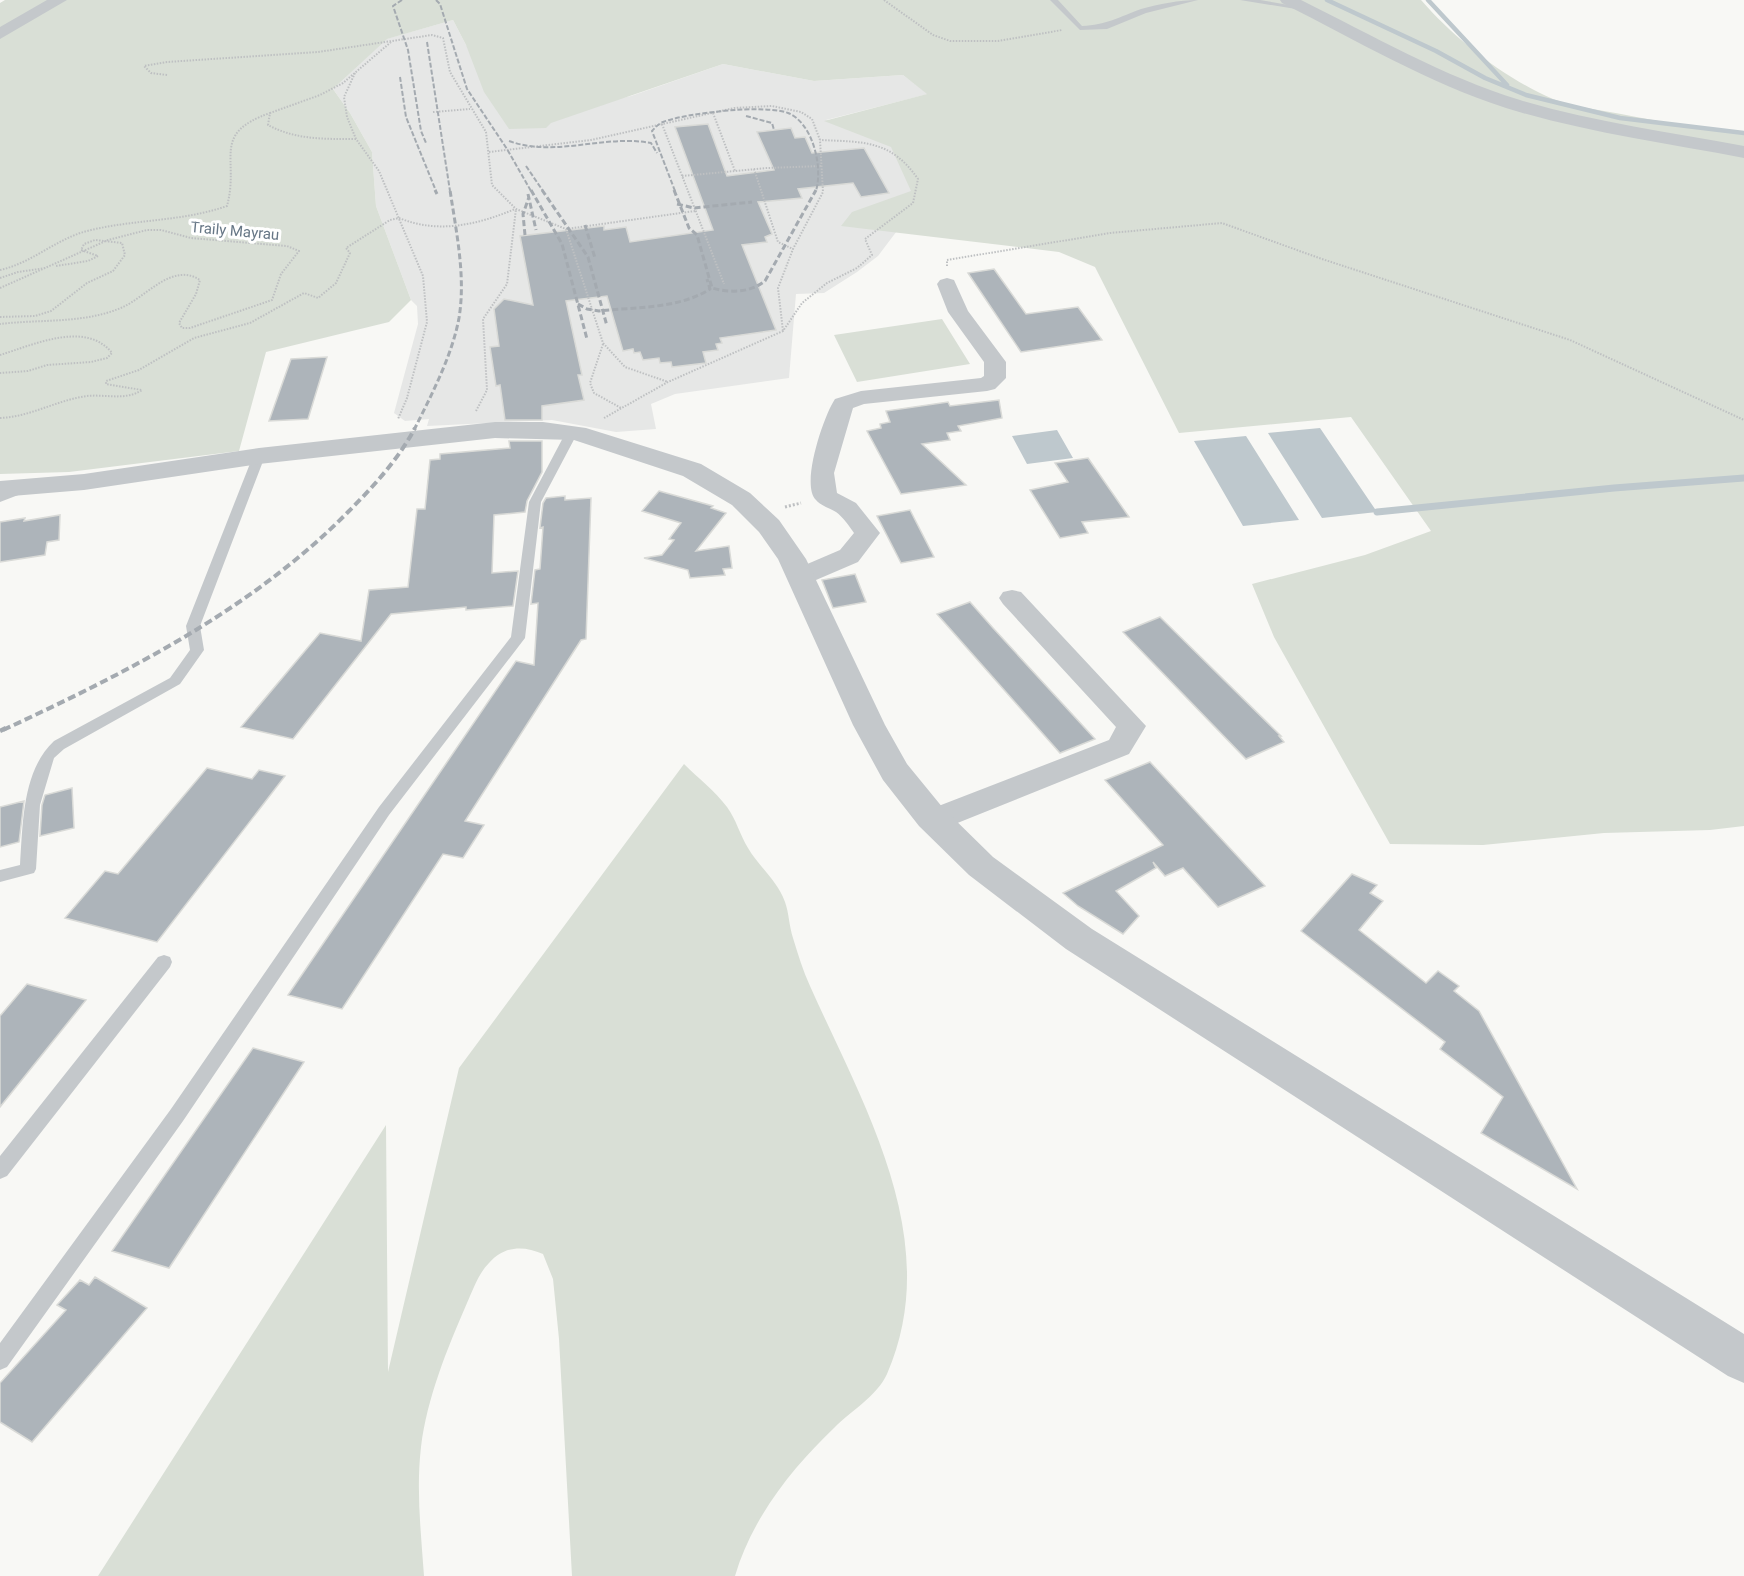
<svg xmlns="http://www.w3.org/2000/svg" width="1744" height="1576" font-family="Roboto,sans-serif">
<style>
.built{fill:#e6e7e6}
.green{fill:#d9dfd6}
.water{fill:#bec8cd}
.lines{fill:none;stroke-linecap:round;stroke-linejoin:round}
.stream-far1{stroke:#bec8cd;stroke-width:4.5}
.stream{stroke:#bec8cd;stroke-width:7}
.building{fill:#adb4ba;stroke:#d9dad7;stroke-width:1.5}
.path-far1{stroke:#bec0c2;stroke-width:2;stroke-dasharray:1.5 1.5;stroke-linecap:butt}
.path{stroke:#bec0c2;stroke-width:3;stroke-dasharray:2 2;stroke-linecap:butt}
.service{fill:#c4c8cb;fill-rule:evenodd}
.minor{fill:#c4c8cb;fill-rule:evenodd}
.tertiary{fill:#c4c8cb;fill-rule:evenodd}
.rail-far3{stroke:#a4aab0;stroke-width:2;stroke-dasharray:5 2;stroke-linecap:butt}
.rail-far2{stroke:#a4aab0;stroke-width:3;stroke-dasharray:6 3;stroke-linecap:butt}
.rail-far1{stroke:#a4aab0;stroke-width:4;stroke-dasharray:8 4;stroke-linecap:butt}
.rail{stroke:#a4aab0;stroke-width:4.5;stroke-dasharray:10 4.5;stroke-linecap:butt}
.labels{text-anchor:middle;stroke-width:6;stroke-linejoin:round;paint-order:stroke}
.far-street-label{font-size:15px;fill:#677786;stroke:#fff}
</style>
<rect width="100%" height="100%" fill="#f8f8f5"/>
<path class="built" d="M453 20 466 45 528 118 631 96 723 64 814 81 903 75 928 94 826 120 900 145 921 199 878 256 857 272 824 293 796 294 789 378 675 394 651 404 656 429 616 432 552 420 427 426 429 419 405 421 394 413 418 324 417 306 411 300 376 206 372 152 350 113 333 89 386 39Z"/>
<path class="green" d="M5 0H1421C1456 40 1504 78 1553 99 1574 107 1599 110 1621 114 1662 122 1702 129 1744 133V826L1710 830 1604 833 1483 845 1390 844 1274 637 1252 584 1365 555 1431 531 1351 417 1179 433 1095 267 1059 252 841 226 852 212 911 191 891 147 824 121 927 94 903 75 814 81 723 64 551 123 546 128 509 129 484 92 466 45 453 20 387 39 333 89 350 113 372 152 376 206 411 300 389 322 266 352 239 451 69 472 0 474V3Z
M942 319 970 364 857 382 834 335Z
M684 764C698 778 715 791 727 807 736 819 740 835 748 848 759 867 777 880 785 902 789 913 789 926 793 938 798 954 803 971 810 986 864 1107 945 1240 887 1374 877 1396 851 1411 835 1427 792 1468 752 1518 735 1576H572L559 1339 553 1279 543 1254C523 1245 504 1246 489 1263 478 1274 473 1290 467 1303 447 1349 427 1398 421 1447 416 1490 421 1533 424 1576H98L386 1125 388 1372 459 1068Z"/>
<path class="water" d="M1320 428 1377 512 1322 518 1268 433Z
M1057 430 1073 458 1027 464 1012 436Z
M1246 436 1299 520 1243 526 1194 441Z"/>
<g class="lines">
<path class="stream-far1" d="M1327 0 1436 51 1485 78 1526 95 1620 118 1744 133
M1428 0 1507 85"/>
<path class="stream" d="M1377 512 1614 488 1744 478"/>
</g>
<path class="building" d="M708 124 727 176 774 170 757 132 791 128 795 138 805 137 812 153 864 148 889 193 861 197 853 183 798 189 802 198 758 202 772 234 765 237 767 242 742 245 776 330 720 338 722 343 716 344 718 350 703 352 706 363 672 367 671 362 660 363 659 358 643 360 640 352 634 353 633 349 623 351 607 296 566 301 582 375H578L584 400 542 406V420H505L500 385 496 386 490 347 499 346 494 309 504 299 533 305 520 236 604 226V230L626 227 630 242 713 230 675 127Z
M994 269 1026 314 1078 307 1102 340 1021 352 968 273Z
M327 357 308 419 269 421 291 359Z
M999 400 1002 418 958 426 961 431 947 433 950 440 922 444 966 485 901 494 867 431 881 428 880 424 890 422 886 411 948 402 950 406Z
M509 441H542V472L527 501 525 512 494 515 492 573 518 571 513 606 466 610V607L391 614 293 739 241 727 320 633 361 641 369 590 408 587 417 509H425L430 460 440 459V454L510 448Z
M1088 458 1129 517 1082 522 1088 533 1060 538 1030 490 1068 482 1055 463Z
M659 491 713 506 711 508 726 513 696 551 729 546 732 568 723 569 725 575 690 578 688 570 644 558 662 555 674 540 669 539 681 523 642 511Z
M565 496V500L591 498 586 639 581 640 465 821 484 825 463 858 443 854 342 1009 288 995 516 661 534 665 538 603 531 604 535 570 540 569 543 527 540 528 543 503 546 498Z
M910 510 934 557 901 563 877 516Z
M60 515 59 540 47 542 45 555 0 562V522L25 518 24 521Z
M855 574 866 602 833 608 822 580Z
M970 602 993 628 1095 739 1060 753 937 614Z
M1160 617 1281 736H1279L1284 742 1246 759 1123 632Z
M1150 762 1265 886 1218 907 1183 868 1165 876 1153 862 1156 868 1116 891 1139 916 1123 934 1078 906 1063 893 1163 845 1105 780Z
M207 768 252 779 259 770 285 776 157 942 65 918 105 871 118 874Z
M72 788 74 828 40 836 42 805 45 795Z
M24 801 19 842 0 847V807Z
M1352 874 1377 885 1370 893 1383 901 1359 930 1426 983 1438 971 1459 986 1454 991 1479 1011 1577 1189 1481 1133 1503 1097 1440 1049 1445 1042 1301 931Z
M27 984 86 1000 0 1107V1016Z
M253 1048 304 1062 169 1268 112 1251Z
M95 1277 147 1308 32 1442 0 1422V1383L66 1310 57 1305 80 1280 89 1285Z"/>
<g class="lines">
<path class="path-far1" d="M884 0 933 35 950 41H998L1062 30
M355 73 344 97 347 117 356 139 379 171 423 276 427 322 407 398 398 419
M167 75 151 73 144 66 167 62 318 52 432 35 443 38 450 72 486 132 492 185 516 209 566 229 695 211
M433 112 470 109
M713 113 735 171
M662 124 724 284
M356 139C325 139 296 140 268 125L270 113 320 95 343 83 391 42
M489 152 591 140 734 108 772 106 801 112 812 119 820 140 823 192 793 249 778 288 783 331
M754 169 778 242 793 249
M682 176 767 168 822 166
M399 218C438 234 477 225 515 209
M566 229 603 343 625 367 668 382
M947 266V260L1110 233 1222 223 1319 258 1570 340 1744 420
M0 270C32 263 56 239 87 231 134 219 181 222 227 206 240 158 210 134 270 113
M0 278 18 272 46 268
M0 288 108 240 147 230H161L191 238 287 246 299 251 281 274 272 300 190 328H182L179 323 196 294 200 280C173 262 147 296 123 307 85 324 41 319 0 324
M0 317 35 316 51 311 87 283 113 271 125 255 122 243 95 240 84 244 81 250 98 256 88 261 56 266
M603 344 590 383 594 393 621 408
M0 355C33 345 86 320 112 353L107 358 91 362 47 365 28 371 0 373
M476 411 487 390 483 319 507 284 516 209
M0 418C30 417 57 400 87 396 105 394 126 401 142 390L106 384V381L139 370 194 338 250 323 304 293 318 298 336 283 350 253 346 248 390 220 399 218
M604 418 668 382 783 331 802 303 827 283 857 268 872 255 865 239 913 203 918 179C891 140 864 142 820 140"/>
<path class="path" d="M785 507 801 503"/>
<path class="service" d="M1050 0H1058L1082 26C1106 25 1119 17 1141 9 1159 4 1179 0 1198 0L1146 13 1107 29 1080 30Z
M1240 0H1260L1306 8 1302 10Z
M572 429 578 432 541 502 525 638 389 815 183 1121 7 1367 0 1370V1343L171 1109 379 807 511 637 529 502 566 432Z
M259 452 265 456 200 626 204 650 180 684 64 749 54 758 40 805 36 869 34 873 0 882V870L20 865C23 824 22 771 54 741L170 678 190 650 186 626 253 456Z
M22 485 28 489 26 492 0 502V494Z
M164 955 170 957 172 962 170 967 7 1176 0 1179V1156L158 957Z"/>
<path class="minor" d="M947 278 954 280 968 311 1006 362V378L995 389 987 391 864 404 853 408 834 473 837 493 856 503 880 533 858 562 809 583 800 585 791 583 787 577 791 571 840 550 854 533C849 526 843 517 836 512 830 508 821 506 816 500 800 485 824 415 835 399L861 391 981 378 984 376V362L948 312 937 284 940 280Z
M1012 590 1021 592 1146 726 1129 754 945 828 934 831 923 828 919 820 923 812 1109 740 1116 727 1003 604 999 598 1003 592Z"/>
<path class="tertiary" d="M47 0H67L0 39V27Z
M1280 0H1301C1372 35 1444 77 1520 100 1593 122 1670 132 1744 146V158C1665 143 1583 132 1506 108 1428 83 1356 40 1282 3Z
M495 422H543L586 428 701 464 750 493 779 520 806 559 885 725 907 764 943 808 993 857 1092 929 1744 1334V1383L1728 1376 1066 949 969 875 919 826 883 780 853 725 778 559 759 532 732 505 683 476 574 440 495 438 259 464 84 490 0 497V481L84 474 259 448Z"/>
<path class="rail-far3" d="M402 0 393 6 408 50 421 131 426 143
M436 0 440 4 467 89 507 149 531 191
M427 42 450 191
M400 77 406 117 436 191
M746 116 772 123 774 130
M509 141C556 158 603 134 651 143L657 153
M526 166 543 191
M675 191 652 131C655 128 658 124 663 122 686 113 765 104 788 113 813 123 823 167 816 191"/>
<path class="rail-far2" d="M435 190 437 194
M531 190 562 244 587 339
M542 190 588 257 607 326
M674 190 689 228 697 235 712 288C730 293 750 293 765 281L816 190
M528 194 536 230
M677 204 694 208 752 202
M585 225 595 258
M525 235 523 214 529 197
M578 304 587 309 599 311C635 307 679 309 710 289L707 279
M414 430C431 396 452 356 459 318 466 276 456 231 450 190"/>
<path class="rail-far1" d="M3 730C126 673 251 610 347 513 372 488 398 460 415 428"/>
<path class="rail" d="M0 731 6 728"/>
</g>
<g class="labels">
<g class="far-street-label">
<text transform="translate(235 231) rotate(5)" y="5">Traily Mayrau</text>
</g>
</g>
</svg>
